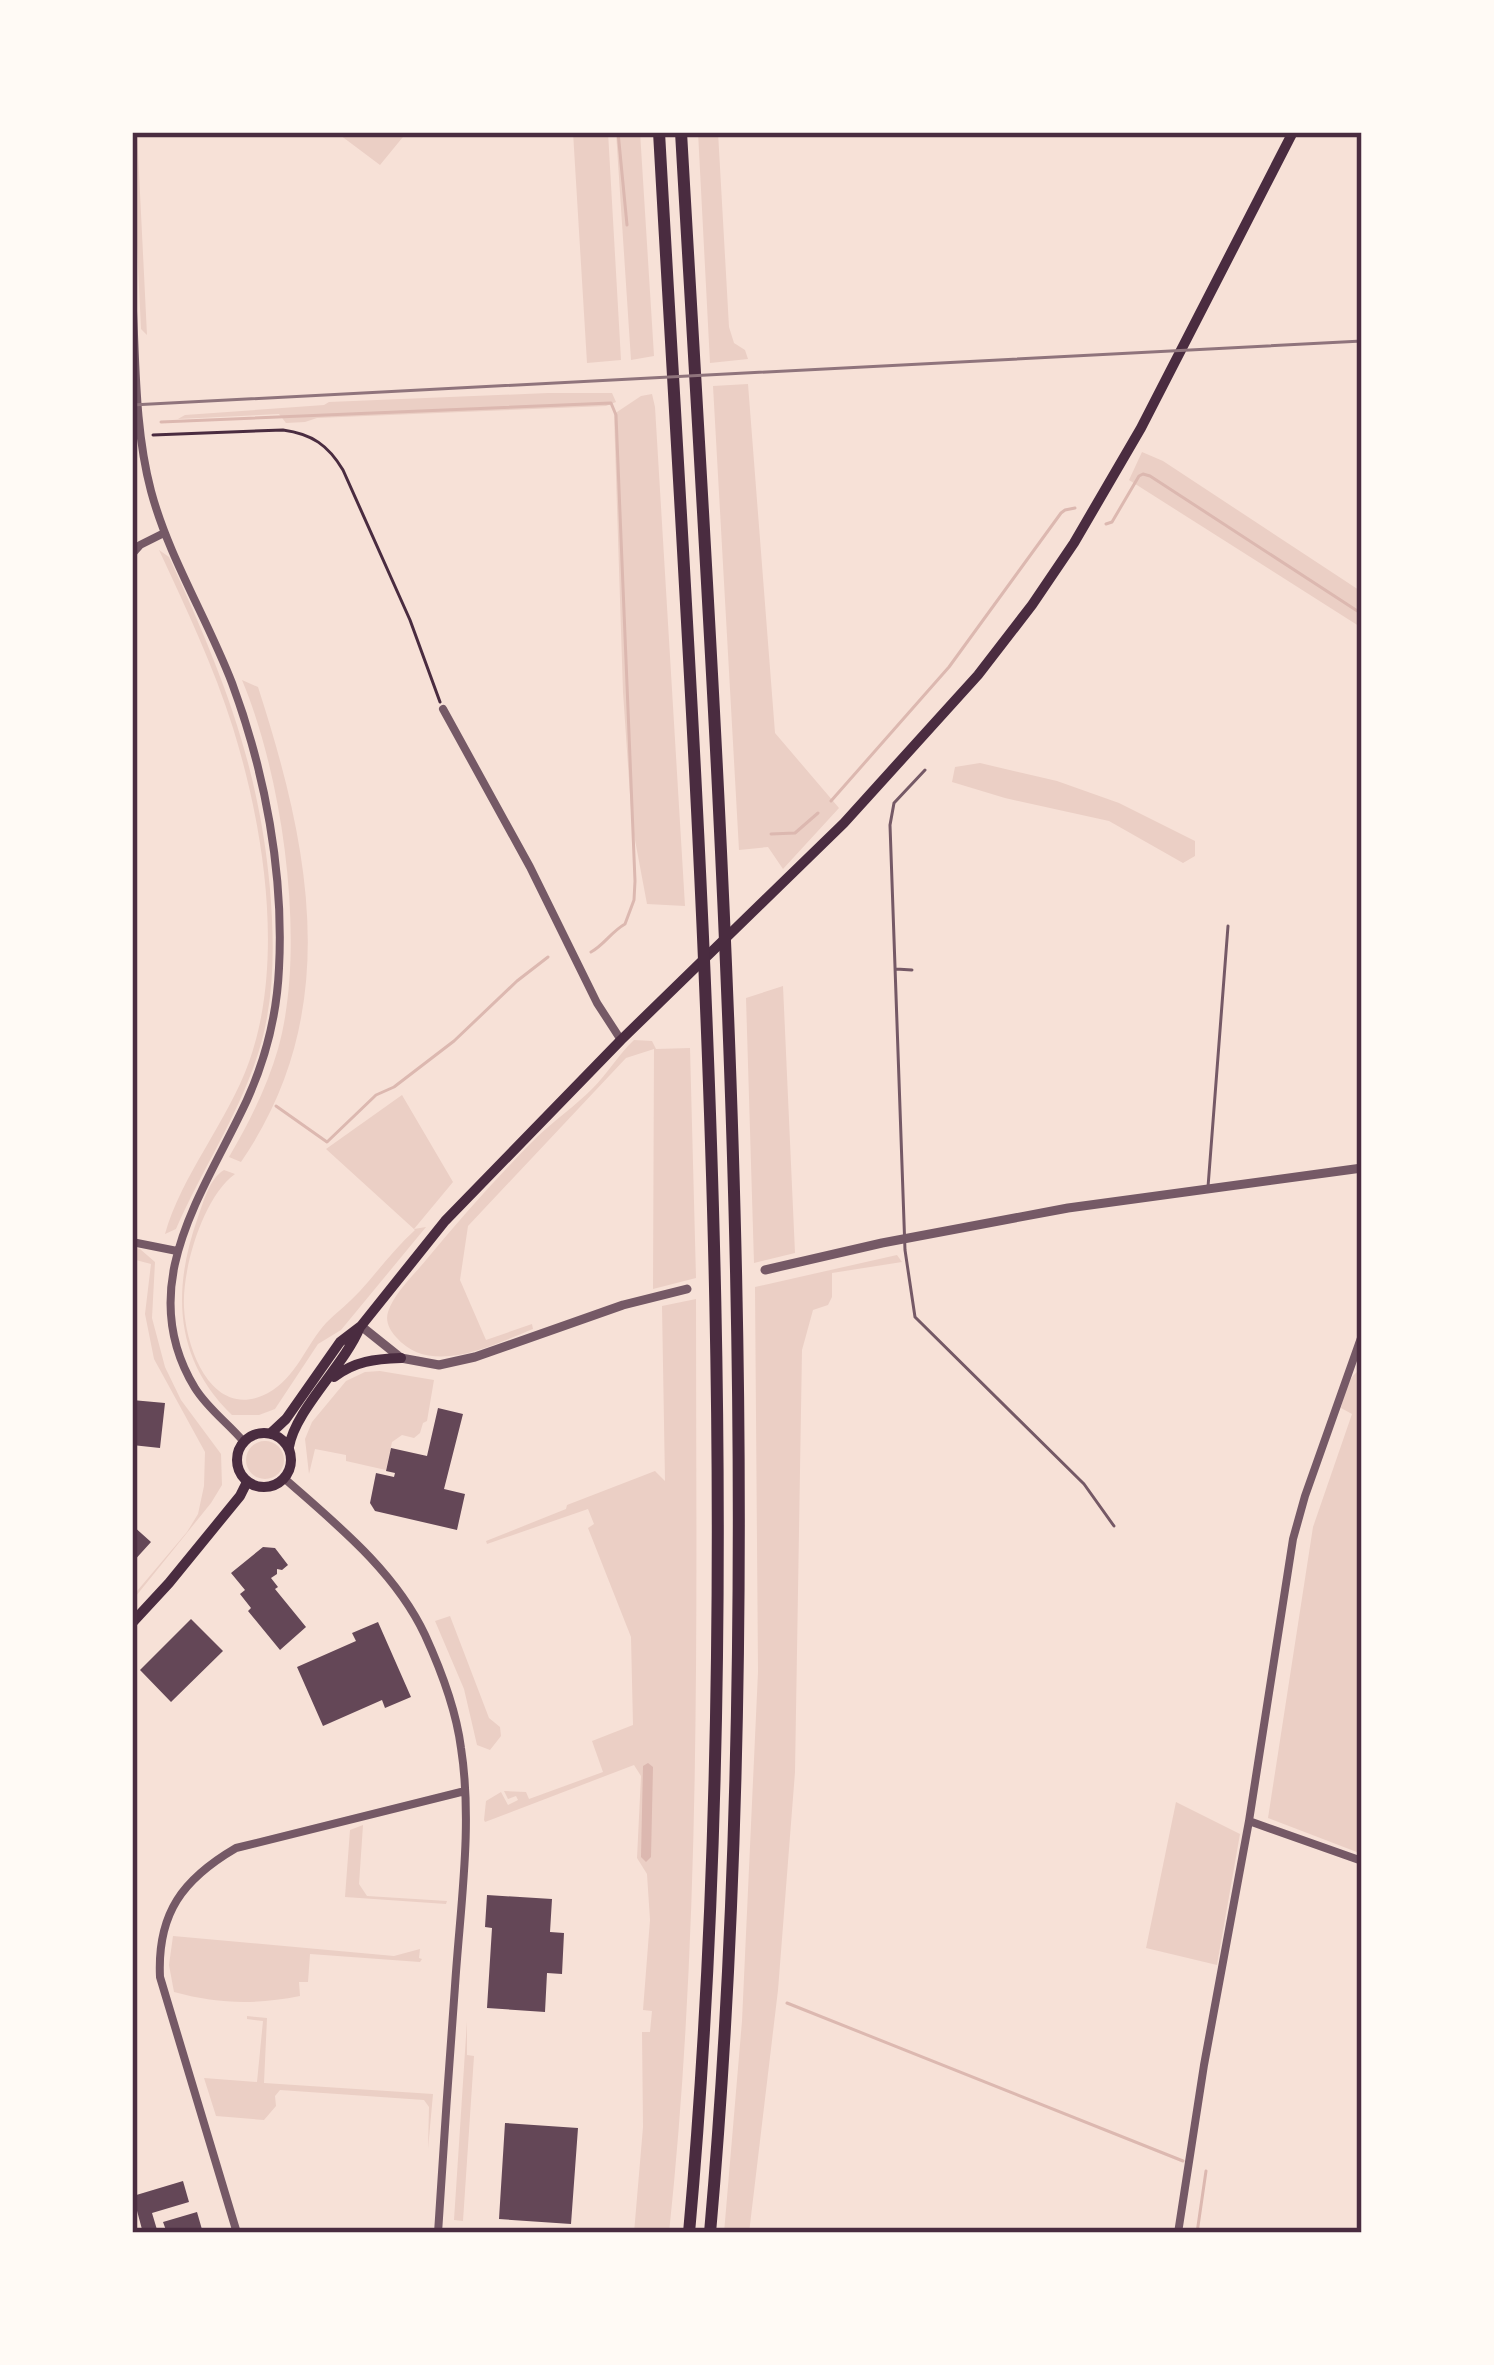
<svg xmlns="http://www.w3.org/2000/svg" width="1494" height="2365" font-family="'Noto Serif',serif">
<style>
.green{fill:#ebcfc5}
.water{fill:#dcb8b0}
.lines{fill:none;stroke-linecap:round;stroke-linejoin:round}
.stream{stroke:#dcb8b0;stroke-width:3}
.building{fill:#644757}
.path{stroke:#4a2c40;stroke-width:3}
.service{stroke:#755966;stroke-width:3}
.minor{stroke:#755966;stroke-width:8}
.tertiary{stroke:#755966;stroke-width:9}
.secondary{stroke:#4a2c40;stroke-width:10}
.motorway{stroke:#4a2c40;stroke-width:12}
.rail{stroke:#8f747c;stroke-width:3}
.neatline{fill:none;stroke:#4a2c40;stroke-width:4.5}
</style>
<rect width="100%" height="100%" fill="#f7e1d7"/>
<path class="green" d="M134 132H137L147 335 141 329 132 141Z
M336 132H407L380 165Z
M573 132H608L621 360 587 363Z
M616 132H640L654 356 631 360Z
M698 132H718L729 327 734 343 745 350 748 359 710 363Z
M748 384 775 733 839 808 783 869 768 847 739 850 713 386Z
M548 393H612L616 402 606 406 317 418 305 422 286 423 279 414 178 419 185 415 324 405 329 402Z
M652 394 655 407 685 906 647 904 632 824 623 692 614 414 641 396Z
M1142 452 1163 461 1362 592V628L1129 480Z
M159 550 169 557C221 670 259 764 270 889 274 938 275 988 263 1036 246 1104 204 1165 176 1229L165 1234C181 1176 228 1121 249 1062 285 961 264 828 233 728 214 667 186 608 159 550Z
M242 680 258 687C310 848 344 1012 241 1162L229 1157C249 1123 267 1087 278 1049 307 947 283 777 242 680Z
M980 763 1057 781 1119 803 1195 841V856L1183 863 1109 821 1005 798 952 782 955 767Z
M783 986 795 1253 754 1263 746 998Z
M634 1040 652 1041 656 1049 690 1048 696 1278 653 1289 654 1049 626 1058 468 1226 460 1280 486 1340 532 1324 533 1329C495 1344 431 1378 396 1337 390 1330 385 1322 388 1312 394 1293 414 1275 426 1260 461 1218 498 1176 537 1137 555 1120 575 1106 592 1089 608 1073 618 1055 634 1040Z
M402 1095 453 1182 414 1229 426 1227 341 1330 318 1344 275 1409 259 1415H232C174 1359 172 1290 198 1217 204 1201 209 1179 224 1170L235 1174C203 1197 182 1269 184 1307 186 1350 213 1422 268 1393 296 1378 306 1345 326 1323 337 1312 349 1303 360 1291 378 1271 395 1248 415 1230L326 1149Z
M132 1247 140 1249 155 1262 152 1318 165 1367 181 1400 221 1454 222 1485 211 1503 132 1601V1597L187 1532 198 1514 204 1486 205 1452 154 1359 145 1314 151 1264 132 1259Z
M897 1255 902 1262 832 1273V1297L828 1305 813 1310 802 1350 795 1772 778 1990 749 2233H724L742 2021 758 1672 755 1287Z
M696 1299C696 1610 702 1923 669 2233H634L643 2127 642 2032H650L652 2011 643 2010 650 1920 647 1874 637 1858 641 1776 634 1765 485 1822 484 1820 486 1801 501 1792 508 1805 518 1800 516 1796 508 1799 504 1791 526 1792 529 1799 603 1772 592 1741 633 1725 631 1637 588 1528 594 1524 588 1509 487 1544 486 1541 566 1509 567 1505 655 1471 665 1481 662 1306Z
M1362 1369V1854L1268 1818 1313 1527 1352 1414 1341 1408C1345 1393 1347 1376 1362 1369Z
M380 1371 434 1380 427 1421 423 1423 420 1433 414 1438 402 1435 392 1442 386 1470 346 1461V1455L315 1449 309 1474 305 1439 312 1422 346 1381 365 1372Z
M246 1460a19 19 0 1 1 38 0a19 19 0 1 1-38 0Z
M450 1616 489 1718 500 1727 501 1736 490 1750 477 1745 464 1689 435 1621Z
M1176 1802 1240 1834 1217 1965 1146 1948Z
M363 1825 359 1884 367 1896 447 1901 446 1904 345 1897 350 1830Z
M173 1936 394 1956 420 1949 419 1958 422 1959 420 1962 310 1954 308 1982H299L300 1996C255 2005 218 2004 174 1992L169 1965Z
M247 2016 267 2018 264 2083 433 2094 428 2149 429 2107 424 2100 280 2090 275 2096 276 2106 264 2120 216 2116 204 2078 257 2082 263 2021 247 2019Z
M467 2021V2055L474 2056 463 2221 454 2220Z"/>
<path class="water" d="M648 1763 653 1767 651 1857 646 1862 641 1857 643 1766Z"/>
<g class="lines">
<path class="stream" d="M618 132 627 225
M161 422 611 403 616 415 635 881 634 900 625 924C611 932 604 945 591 952
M1106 524 1112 522 1139 476 1143 474 1150 476 1362 614
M831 801 949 667 1061 513 1065 510 1075 508
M771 834 795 833 818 813
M276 1106 327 1142 376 1095 394 1087 454 1041 517 981 548 957
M787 2003 1183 2161
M1197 2233 1206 2171"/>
</g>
<path class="building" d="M132 1400 165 1403 160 1448 132 1445Z
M438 1408 463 1414 444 1489 465 1494 457 1530 375 1511 370 1503 376 1473 394 1477 395 1473 386 1471 391 1448 427 1456Z
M132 1525 151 1542 132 1563Z
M263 1547 275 1548 288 1565 282 1570 277 1569V1574L271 1578 278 1587 275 1589 306 1627 280 1650 248 1611 251 1608 240 1594 245 1590 231 1573Z
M191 1619 223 1651 171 1702 140 1670Z
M378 1622 411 1697 385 1708 382 1700 323 1726 297 1667 356 1641 352 1633Z
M487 1895 552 1899 550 1932 564 1933 562 1974 547 1973 545 2012 487 2008 492 1928 485 1927Z
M505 2123 578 2128 571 2224 499 2219Z
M183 2181 189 2202 152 2213 158 2233H143L133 2196Z
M197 2212 203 2233H167L163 2222Z"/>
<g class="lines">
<path class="path" d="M153 435 283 430C312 434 328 445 343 470L410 620 440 702"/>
<path class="service" d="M925 770 894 803 890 825 905 1250 915 1317 1084 1484 1114 1526
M896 969 912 970
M1208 1187 1228 926"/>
<path class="minor" d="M132 292C136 357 134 427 151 491 169 558 207 618 232 683 265 772 284 873 279 968 277 1014 266 1058 247 1100 205 1191 132 1285 195 1388 208 1409 228 1423 244 1442
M132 554 140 545 164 533
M443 709 530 867 597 1003 621 1040
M132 1242 177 1251
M285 1479C336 1524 395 1571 425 1635 441 1670 456 1709 461 1748 473 1825 460 1908 455 1986 449 2068 443 2151 438 2233
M1249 1821 1362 1861
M237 2233 160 1977C157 1913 183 1879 236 1848L465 1791
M1178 2233 1204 2065 1249 1821 1293 1539 1305 1496 1362 1335"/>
<path class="tertiary" d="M765 1270 882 1243 1068 1208 1362 1168
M361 1326 401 1358 439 1365 475 1357 623 1305 687 1289"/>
<path class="secondary" d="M334 1377C355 1361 375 1359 401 1358
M237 1460a27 27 0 1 1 54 0a27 27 0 1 1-54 0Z
M271 1433 286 1419 340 1342 361 1326 445 1221 621 1040 844 823 978 675 1032 605 1074 543 1141 428 1293 132
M289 1447C295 1410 344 1366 360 1327
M132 1623 169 1583 240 1496 247 1482"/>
<path class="motorway" d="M659 132C698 831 752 1534 689 2233
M681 132C721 831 772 1533 710 2233"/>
<path class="rail" d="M132 405 1362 341"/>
</g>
<rect width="1494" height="2365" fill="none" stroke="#fffaf5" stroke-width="270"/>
<rect x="135" y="135" width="1224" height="2095" class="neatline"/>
</svg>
